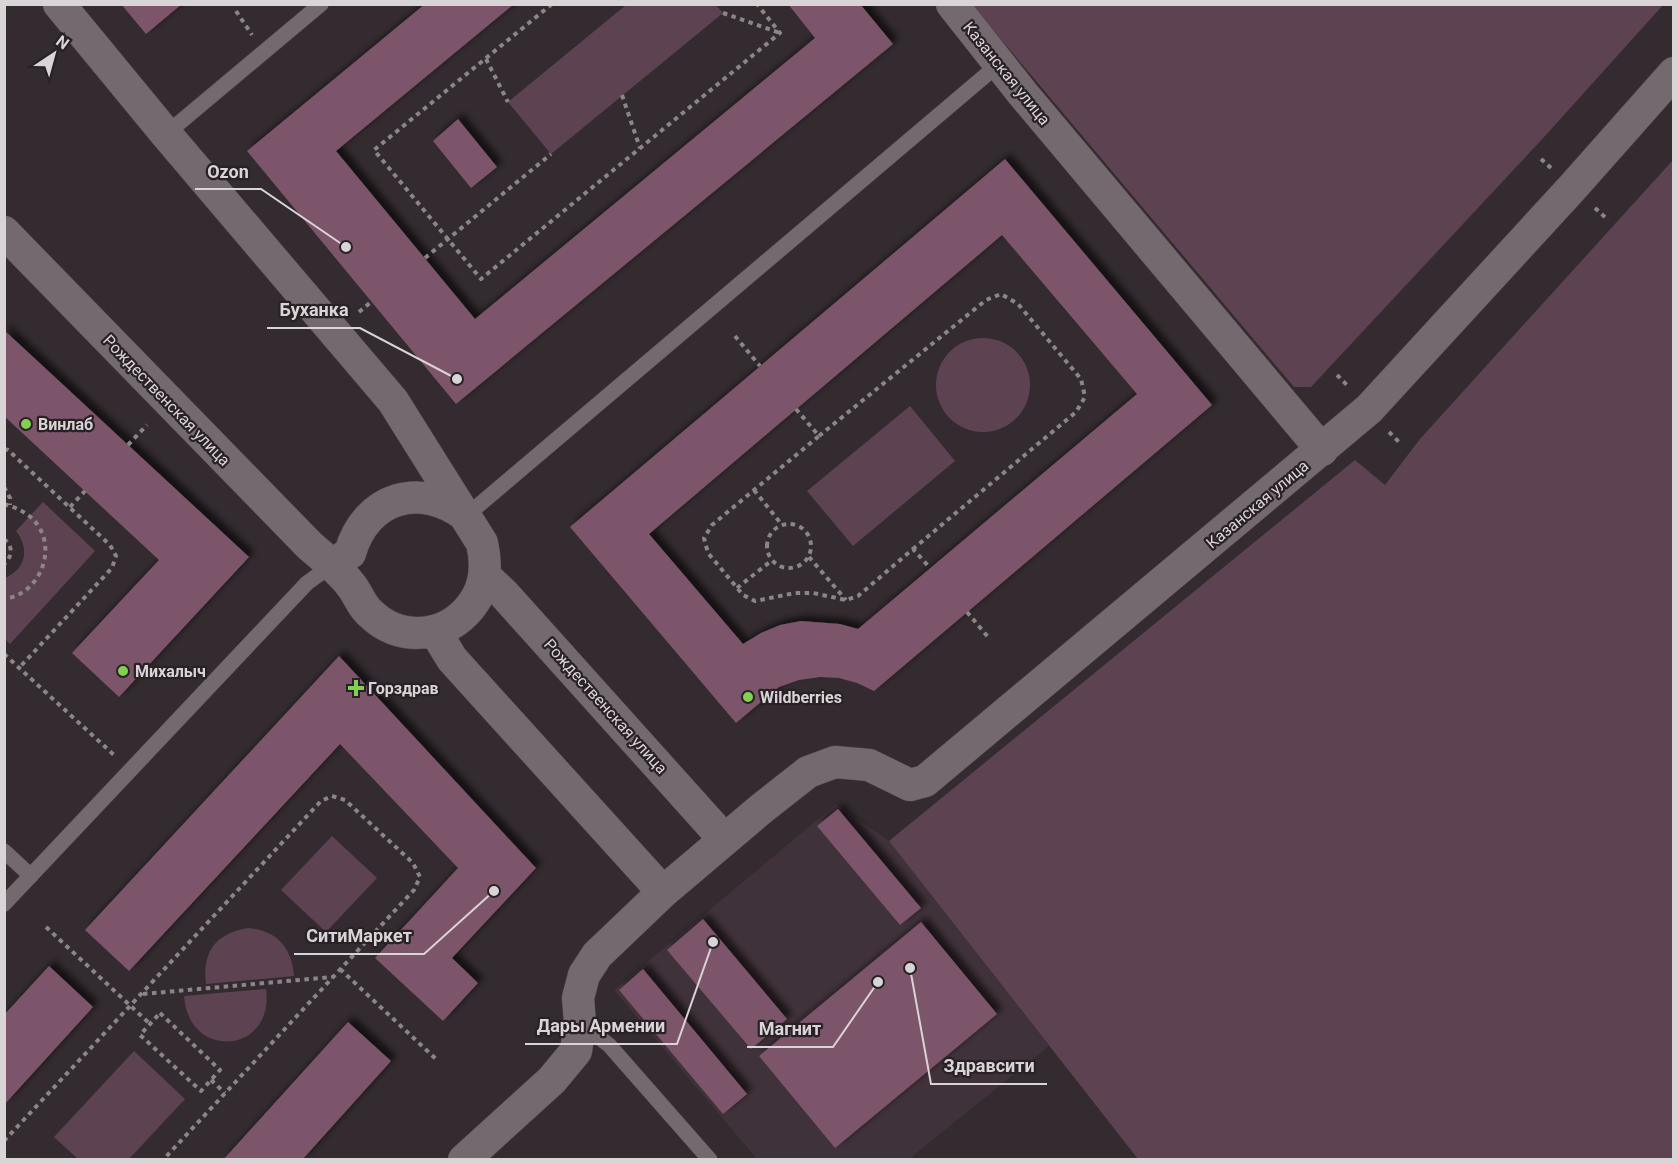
<svg xmlns="http://www.w3.org/2000/svg" width="1678" height="1164" font-family="Roboto,sans-serif">
<style>
.built{fill:#40323a}
.green{fill:#5d4351}
.building{fill:#7c546a;fill-rule:evenodd;filter:url(#shadow)}
.lines{fill:none;stroke-linecap:round;stroke-linejoin:round}
.lane-casing{stroke:#50494c;stroke-width:16}
.street-casing{stroke:#50494c;stroke-width:33}
.path{stroke:#8b8588;stroke-width:4;stroke-dasharray:4.5 4.5;stroke-linecap:butt}
.lane{stroke:#73696e;stroke-width:15}
.street{stroke:#73696e;stroke-width:32}
.poi-dot{fill:#80d051;stroke:#292125;stroke-width:2}
.labels{text-anchor:middle;stroke-width:4.5;stroke-linejoin:round;paint-order:stroke}
.street-label{font-size:16px;fill:#d9d4d6;stroke:#292125}
.poi-label{font-size:16px;font-weight:bold;fill:#d9d4d6;stroke:#292125;text-anchor:start}
.leader{fill:none;stroke:#d9d4d6;stroke-width:2}
.callout-dot{fill:#d9d4d6;stroke:#292125;stroke-width:2}
.callout-label{font-size:18px;text-anchor:middle;font-weight:bold;fill:#d9d4d6;stroke:#292125;stroke-width:4.5;stroke-linejoin:round;paint-order:stroke}
</style>
<defs>
<filter id="shadow"><feDropShadow dx="5.5" dy="-5.5" stdDeviation="3" flood-color="#0009"/></filter>
</defs>
<rect width="100%" height="100%" fill="#332b2f"/>
<path class="built" d="M836 804 889 841 1049 1046 909 1159H757L614 990Z"/>
<path class="green" d="M626 5H716L723 13 551 154 508 102Z
M972 5H1663L1545 136 1311 387H1294Z
M1673 160V1159H1138L889 841 1355 460 1385 485 1420 439Z
M936 385a47 47 0 1 1 94 0a47 47 0 1 1-94 0Z
M910 406 955 461 853 546 807 491Z
M43 502 95 551 10 644 5 639V578C26 569 30 549 16 531Z
M332 836 377 878 326 932 281 890Z
M248 928C276 930 292 947 294 976L206 984C202 952 216 933 248 928Z
M266 989C275 1053 189 1062 184 996Z
M134 1051 185 1099 129 1159H78L54 1137Z"/>
<path class="building" d="M121 4H182L146 34Z
M425 4H514L336 151 475 319 815 38 788 4H860L893 44 456 404 247 151Z
M458 119 497 167 471 188 433 141Z
M1005 159 1212 405 874 691 857 683 839 678 820 677 799 680 779 687 736 723 570 527ZM1002 235 1137 394 858 629 840 624 801 621 780 625 761 633 743 644 649 534Z
M4 330 249 557 119 697 72 653 159 560 4 416Z
M339 656 536 868 452 958 478 983 443 1021 375 958 458 868 340 744 129 971 85 930Z
M838 809 921 908 900 925 817 826Z
M703 919 787 1019 751 1049 667 950Z
M921 922 997 1014 835 1148 759 1056Z
M49 966 93 1007 4 1105V1015Z
M643 969 747 1094 723 1114 619 990Z
M348 1022 391 1061 302 1160H223Z"/>
<g class="lines">
<g class="lane-casing">
<path id="lane" d="M166 134 321 4
M466 516 999 64
M4 851 31 876
M4 904 307 583 332 565
M580 1023 609 1045 710 1160"/>
</g>
<g class="street-casing">
<path id="street" d="M952 4 1023 94 1322 450
M4 232 310 546C324 558 339 570 350 584 358 593 361 606 371 614 398 640 440 639 466 612 485 592 488 569 482 543L393 401 166 134 59 4
M332 565 350 553C366 497 420 481 466 516
M485 576 504 594 724 839
M435 631 452 659 663 892
M464 1160 552 1080 576 1051 580 1023 578 998 584 975 597 955 663 892 761 809 808 772 835 762 869 765 910 785 925 781 1369 409 1572 188 1674 73"/>
</g>
<path class="path" d="M552 4 374 150 481 279 780 33 757 4
M236 11 252 35
M723 13 780 33
M486 59 508 102
M622 95 640 148
M1541 159 1551 168
M1595 208 1607 219
M425 258 551 154
M359 312 371 302
M735 336 760 366
M1337 375 1348 386
M796 409 819 436 712 525 704 538 708 553 743 595 755 601 795 593H813L846 600 858 596 913 549 930 568
M1389 432 1399 442
M819 436 986 300 1001 294 1018 304 1081 379 1085 397 1076 412 913 549
M128 445 147 425
M4 449 8 450 110 545 116 556 112 568 19 668
M4 487 10 498V505
M754 490 782 525
M4 504C18 508 31 514 39 527 56 555 37 595 4 599
M70 507 85 491
M767 546a22 22 0 1 1 44 0a22 22 0 1 1-44 0Z
M4 539C13 546 13 556 4 564
M809 557 846 600
M737 588 771 561
M967 612 988 637
M4 654 114 755
M46 927 150 1024
M340 969 436 1059
M143 994 332 977
M160 1013 220 1070 201 1091 140 1035Z
M211 1080 225 1093
M4 1141 321 801 332 796 345 800 413 863 420 877 414 890 163 1160
M4 1159 5 1160"/>
<use href="#lane" class="lane"/>
<use href="#street" class="street"/>
</g>
<g class="poi-dot">
<circle cx="26" cy="424" r="6"/>
<circle cx="123" cy="671" r="6"/>
<path d="M353 679h6v6h6v6h-6v6h-6v-6h-6v-6h6z"/>
<circle cx="748" cy="697" r="6"/>
</g>
<g class="labels">
<g class="street-label">
<text transform="translate(1007 73) rotate(51)" y="6">Казанская улица</text>
<text transform="translate(167 400) rotate(46)" y="6">Рождественская улица</text>
<text transform="translate(1257 504) rotate(-40)" y="6">Казанская улица</text>
<text transform="translate(606 706) rotate(48)" y="6">Рождественская улица</text>
</g>
<g class="poi-label">
<text x="38" y="430">Винлаб</text>
<text x="135" y="677">Михалыч</text>
<text x="368" y="694">Горздрав</text>
<text x="760" y="703">Wildberries</text>
</g>
</g>
<path class="leader" d="M346 247L261 189H195M457 379L360 328H267M494 891L424 954H294M713 942L677 1044H525M878 982L833 1047H747M910 968L931 1084H1047"/>
<g class="callout-dot">
<circle cx="346" cy="247" r="6"/>
<circle cx="457" cy="379" r="6"/>
<circle cx="494" cy="891" r="6"/>
<circle cx="713" cy="942" r="6"/>
<circle cx="878" cy="982" r="6"/>
<circle cx="910" cy="968" r="6"/>
</g>
<g class="callout-label">
<text x="228" y="178">Ozon</text>
<text x="314" y="316">Буханка</text>
<text x="359" y="942">СитиМаркет</text>
<text x="601" y="1032">Дары Армении</text>
<text x="790" y="1035">Магнит</text>
<text x="989" y="1072">Здравсити</text>
</g>
<rect width="1678" height="1164" fill="none" stroke="#d9d4d6" stroke-width="12"/>
<g transform="translate(54 54) rotate(36)" stroke="#292125" stroke-width="4.5" paint-order="stroke">
<path d="M0-4.5L10 22L0 15L-10 22Z" fill="#d9d4d6"/>
<text y="-9" font-size="16" font-weight="bold" text-anchor="middle" fill="#d9d4d6">N</text>
</g>
</svg>
